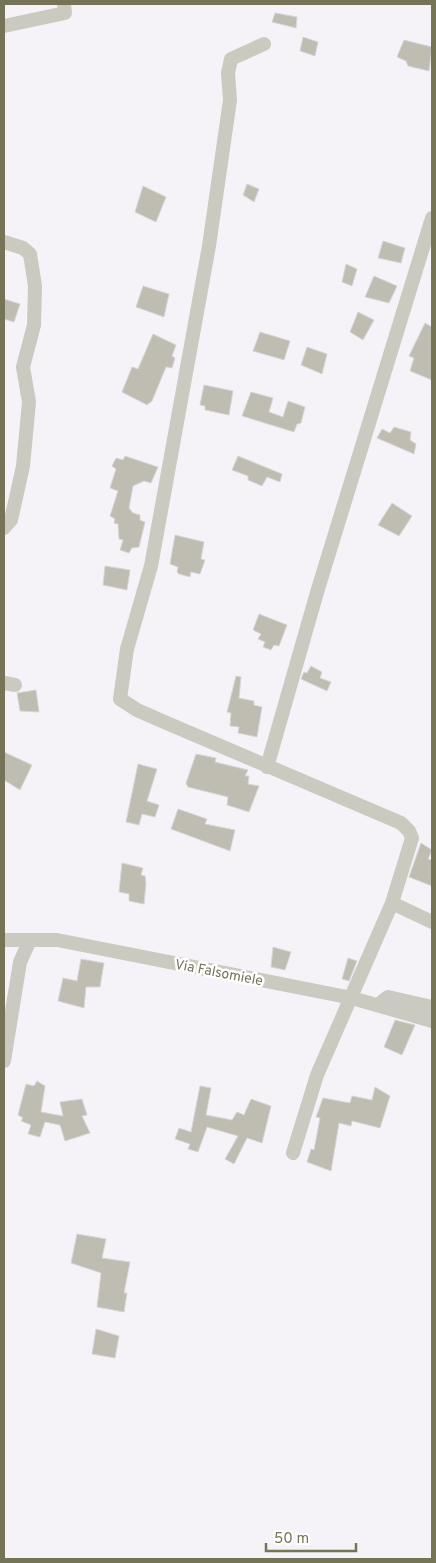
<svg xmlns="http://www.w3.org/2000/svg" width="436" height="1563" font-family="Overpass,sans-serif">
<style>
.building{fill:#bfbdb1;stroke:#d7d6d8}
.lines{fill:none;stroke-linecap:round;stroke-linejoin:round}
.minor{stroke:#cacac1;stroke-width:14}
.labels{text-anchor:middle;stroke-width:5;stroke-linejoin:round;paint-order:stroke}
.street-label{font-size:14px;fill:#757456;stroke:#fff}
</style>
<rect width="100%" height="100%" fill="#f5f3f7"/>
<path class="building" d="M275 13 297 17 296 28 272 22Z
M303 37 318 42 315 56 300 51Z
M404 40 432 47 429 71 408 66 406 61 397 57Z
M247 184 259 189 254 202 243 195Z
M143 186 166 197 156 222 135 212Z
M383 241 405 248 401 263 378 258Z
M346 264 357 269 352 286 342 282Z
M374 276 397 286 389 303 365 297Z
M143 286 169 294 164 317 136 307Z
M4 299 20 304 14 322 4 319Z
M358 312 374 320 363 340 350 332Z
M425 323 432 327V380L410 371 414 358 409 356Z
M260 332 290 341 284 360 253 351Z
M153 334 176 345 172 356 175 358 172 368 166 367 152 401 147 405 122 392 132 367 138 369Z
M307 347 327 354 322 374 301 365Z
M204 385 233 391 229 415 205 410V406L200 405Z
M251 392 273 398 269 412 283 417 288 401 305 407 301 423 297 424 294 432 242 416Z
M394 427 411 432 410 440 416 444 414 454 377 438 382 429 390 433Z
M125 456 158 467 151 483 144 481 133 486 129 508 133 513 140 515V520L145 522 139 547 132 548 129 553 120 550 123 540 119 539 118 524 114 523 115 519 110 516 118 491 110 488 116 469 112 466 116 458 123 460Z
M238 456 282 474 280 482 267 477 262 486 248 480V476L232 470Z
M392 503 412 516 399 536 378 525Z
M175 535 204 542 201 559 205 560 200 574 191 572 190 577 179 574 177 572 178 567 170 564Z
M105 566 130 570 127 590 103 585Z
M259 614 287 625 279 646 274 645 271 650 263 647 265 642 258 639 261 634 253 630Z
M311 666 322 672 320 678 331 682 327 691 301 679 304 672 307 673Z
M236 676 241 677 239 698 254 701V705L262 707 257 737 238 733 239 727 230 726 231 713 227 712Z
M36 690 39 712 20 711 17 693Z
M4 752 32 765 20 790 4 780Z
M196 754 216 758 215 762 248 770 245 776H249L248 784 259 786 249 812 227 805 228 797 188 787 186 783Z
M138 764 157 769 147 801 159 805 155 817 142 814 139 825 126 822Z
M178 809 207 819 205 824 235 830 230 851 171 829Z
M421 843 432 850 428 859 432 860V886L409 877Z
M122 863 143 868 141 875 145 876 146 883 144 904 129 901V894L119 892Z
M273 947 291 952 285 970 271 967Z
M348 958 357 961 349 981 342 979Z
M81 959 104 963 100 987H86L84 1008 58 1001 63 978 77 981Z
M395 1020 415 1025 402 1055 384 1047Z
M37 1081 45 1086 41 1112 63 1116 60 1102 82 1099 87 1115 82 1116 90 1133 65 1141 60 1125 45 1122 40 1137 28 1134 31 1125 21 1121 23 1118 18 1115 26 1084 34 1086Z
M200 1086 211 1088 206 1115 232 1120 237 1112 244 1115 251 1099 271 1106 262 1143 247 1138 234 1164 225 1159 238 1136 207 1127 198 1152 188 1149 190 1144 175 1139 179 1128 191 1132Z
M375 1087 390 1096 380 1128 352 1121 351 1126 339 1123 331 1171 307 1162 311 1149 314 1150 320 1118 316 1117 323 1098 350 1103 352 1096 372 1100Z
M77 1234 106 1239 102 1258 130 1262 124 1293H127L124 1312 97 1307 101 1273 71 1263Z
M96 1329 119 1336 115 1358 92 1354Z"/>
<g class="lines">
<path class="minor" d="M4 26 65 13 64 4
M264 44 231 59 228 73 230 100 209 246 151 566 127 649 120 699 137 710 162 721 401 823 409 831 412 838 392 903 317 1075 293 1153
M4 242 23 248 30 254 35 286 34 325 23 367 29 402 23 466 11 520 4 528
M4 683 15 685
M267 767 318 589 432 218
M392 903 432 922
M4 940H57L352 998 432 1021
M378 1005 388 997 432 1007
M4 1061 20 962 30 940"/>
</g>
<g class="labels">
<g class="street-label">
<text transform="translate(219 972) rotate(11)" y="5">Via Falsomiele</text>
</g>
</g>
<rect width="436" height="1563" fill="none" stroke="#757456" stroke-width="10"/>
<path d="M266 1543v8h90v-8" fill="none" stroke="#757456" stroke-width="2.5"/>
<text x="274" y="1543" font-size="15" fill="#757456" stroke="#ffffff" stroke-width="4" paint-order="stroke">50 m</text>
</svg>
